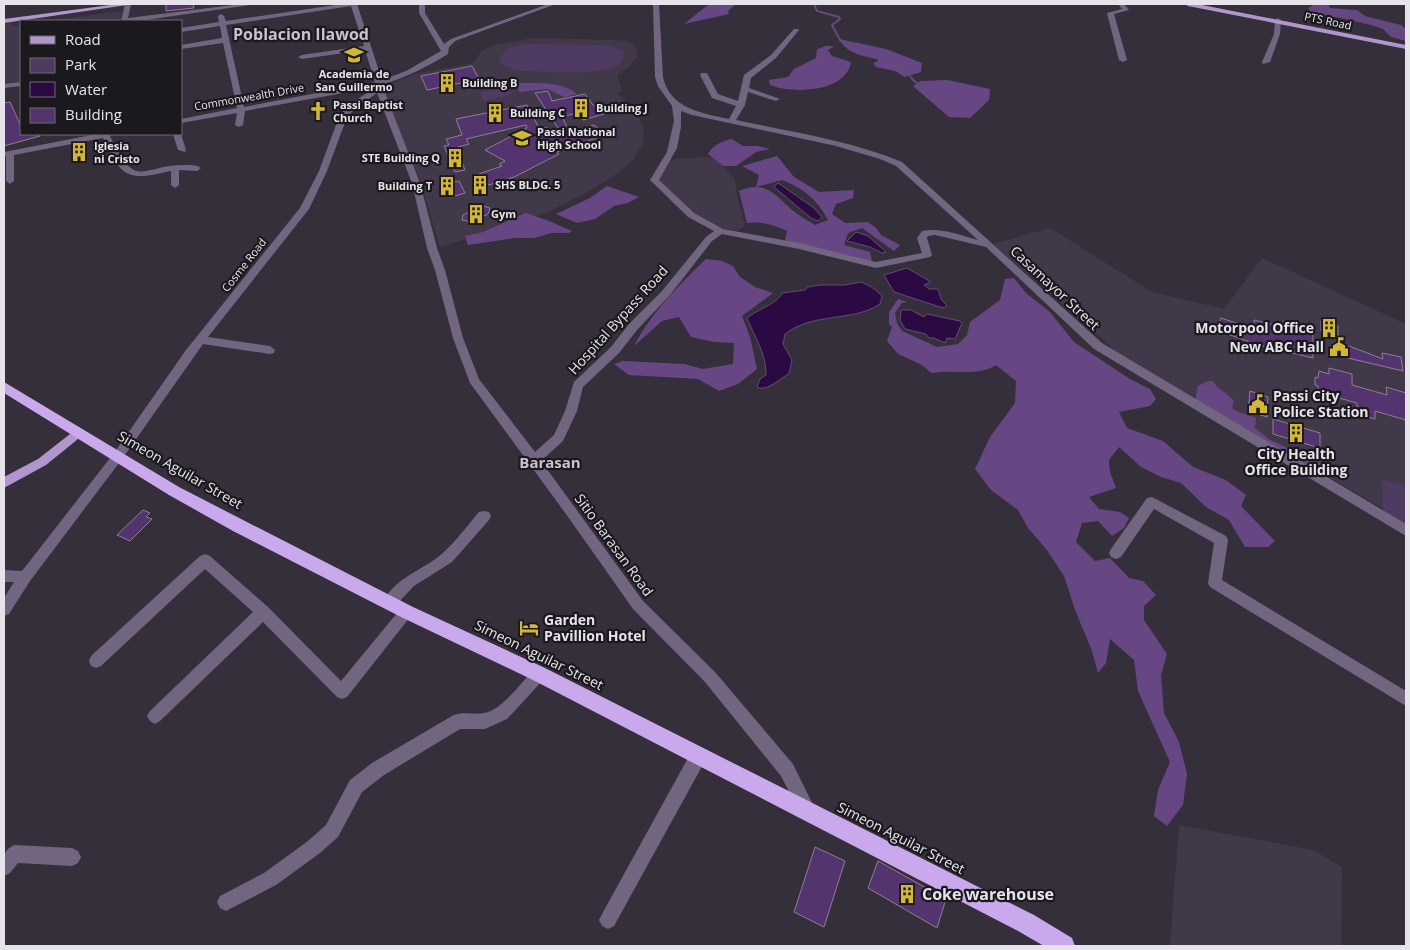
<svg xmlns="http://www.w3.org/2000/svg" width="1410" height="950" font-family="'Open Sans',sans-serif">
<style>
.built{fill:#41384a}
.green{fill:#4f3a62}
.forest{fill:#664783}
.water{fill:#2b0a43;stroke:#634b75}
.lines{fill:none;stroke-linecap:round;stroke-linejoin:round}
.stream{stroke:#634b75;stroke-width:2}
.building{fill:#53346e;stroke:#898291}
.minor{fill:#726580;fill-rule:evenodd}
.major{fill:#b195cd;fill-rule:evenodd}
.highway{fill:#caa8ec;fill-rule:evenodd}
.labels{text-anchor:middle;stroke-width:4.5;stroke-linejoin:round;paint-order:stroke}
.far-street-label{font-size:11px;fill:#e7e3eb;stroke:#1b191e}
.far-poi-label{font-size:11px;font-weight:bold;fill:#e7e3eb;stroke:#1b191e;text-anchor:start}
.street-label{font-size:14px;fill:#e7e3eb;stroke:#1b191e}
.poi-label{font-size:14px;font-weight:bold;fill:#e7e3eb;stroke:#1b191e;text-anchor:end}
.neighbourhood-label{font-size:15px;font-weight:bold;fill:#c9c1d1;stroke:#1b191e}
.far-district-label{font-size:16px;font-weight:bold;fill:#c9c1d1;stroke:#1b191e}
.near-poi-label{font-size:16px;font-weight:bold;fill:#e7e3eb;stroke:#1b191e;text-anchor:start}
</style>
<rect width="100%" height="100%" fill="#352f3c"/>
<path class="built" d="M122 11 121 21H44Z
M13 22 12 26 21 24V82L4 84V24Z
M533 38 614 40 626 41 634 45 637 50 638 56 630 66 617 75 622 91 617 93 636 111 644 128 643 143 633 160 615 175 587 192 550 211 509 226 440 247 419 177 407 154 382 87 415 74 473 63 482 51 495 45Z
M713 157 735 179 737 196 745 225 737 231 721 228 691 212 659 184V174L667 162 676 159Z
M1050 228 1152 292 1224 309 1262 258 1406 324V522L1118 353 993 244Z
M1179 825 1313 850 1342 867 1341 946H1170Z"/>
<path class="green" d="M523 44 610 45 623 51C632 81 542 71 525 71L514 70 501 64 499 59 507 49Z
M507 87 512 95 483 101 480 92Z
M1382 480 1406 486V525L1383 511Z"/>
<path class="forest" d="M709 4H736L728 11 729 14 684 24Z
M1315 4H1328L1330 8 1357 10 1365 16 1401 25 1406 29V41L1391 37 1383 29 1371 25 1340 18 1312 14 1308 8Z
M839 39 886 49 922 63 921 72 905 77 895 71 876 67 873 63 878 61 877 59C862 56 846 53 839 39Z
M826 46H834L828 50 832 56 851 62C846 93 792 94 770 85L769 80 788 77 794 69 816 58 817 49Z
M947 80 990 89 989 100 970 118 949 117 913 86 920 81Z
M518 83C537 83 563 81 577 94L564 97 548 89 519 92Z
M732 139 743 146H758L770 149 756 152 736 166H723L708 154C713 145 722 141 732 139Z
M777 156 794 177 819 192 854 190 853 198 836 204 832 214 845 223 868 222 876 228 881 235 900 245 894 251 862 228 848 233 844 245 870 252 872 261 845 257 785 241 787 231C774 225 761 221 747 223L739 191C764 180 774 193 791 209 798 215 807 220 815 225L828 220C817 199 803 188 782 180L756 187 759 175 742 166Z
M607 186 639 197 628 203 614 206 595 219 577 223 556 214 590 198Z
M526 213 549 221 572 231 569 233H551L535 238H515L468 245 465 236 483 232Z
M706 259 722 261 733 266 740 277 755 287 773 293 742 316 750 337 757 369 738 384 719 391 698 379 629 375 614 364 623 361 684 364 703 369 733 364 734 343 714 342 691 337 679 317 662 321 634 346C651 313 679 285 706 259Z
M1014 278 1027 294 1050 312 1074 342 1130 379 1150 389 1156 399 1150 406 1119 412 1127 428 1163 441 1193 467 1226 480 1246 495 1241 506 1275 541 1268 547H1245L1229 520 1206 507 1181 483 1161 477 1141 467 1119 447 1109 460 1110 472 1116 488 1089 497 1099 509 1120 512 1129 518 1124 528 1112 536 1098 521 1082 523 1076 542 1095 561 1110 558 1129 578 1143 581 1156 595 1144 606V620L1167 654 1161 675 1164 713 1179 742 1187 774 1183 805 1167 826 1154 816 1158 790 1170 762 1138 691 1134 660 1110 639 1106 663 1098 673 1092 651 1075 610 1064 576 1047 550 1028 528 1018 510 991 490 975 469 990 437 1015 403 1016 381 996 365C978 377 953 369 932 373L920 364 898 354 887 341 892 327 889 324V312L898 299 907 302 902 303 895 313 897 323 902 331 937 347 958 344 967 335 970 322 1000 300 1005 279Z
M1208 381H1213C1217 389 1228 393 1234 401L1232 408C1239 414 1247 414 1256 418L1255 428 1270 440 1320 462 1332 472 1326 479 1195 401 1198 386Z"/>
<path class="water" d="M778 183 814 208 822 217 818 221 811 218 774 187Z
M856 232 868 236 886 252 882 253 870 247 847 241Z
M907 268 931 282 924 285 929 289H938L941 299 947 306 943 308 894 292 884 275Z
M860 282C870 285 875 289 882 296L880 304C854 322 813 312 785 334L783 344 792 360 789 374C778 379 768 392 757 387L760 379 766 375C767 355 754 336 747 318 756 310 779 303 782 293L805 290 808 287 820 285H845Z
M901 310H911L924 317 927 314 960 321 962 323 955 339 947 338 945 343 934 338H929L926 334 905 329 900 320Z"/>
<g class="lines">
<path class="stream" d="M814 4 817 11 839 17 840 19 832 25 840 40 863 52 883 58 904 68 913 80 956 113
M1322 4 1316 11 1382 25 1406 34"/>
</g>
<path class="building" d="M166 4H193L194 8 166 11Z
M472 66 479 79 427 90 421 76Z
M548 91 552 101 585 94 593 105 604 114 583 120 576 113 562 117 570 133 594 125 605 135 576 145 577 148 573 150 571 147 557 152 559 154 514 177 489 185 479 174 502 166 499 164 505 161 485 150 527 128 526 125 466 139 469 144 458 147 459 155 465 170 455 172 444 146 449 145 446 139 462 135 456 119 527 105 538 126 560 131 535 93Z
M10 102 21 126V134H39L40 136 4 146V103Z
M459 181 465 193 452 197 445 184Z
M483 206 490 208 488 214 471 222 462 220 463 215Z
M1221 318 1254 329V320L1283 327V321L1313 329V358L1255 344 1217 330Z
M1321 321 1338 326V336L1321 331Z
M1349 346 1383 359 1382 353 1401 357 1403 371 1348 358Z
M1329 368 1352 374V385L1387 395 1386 387 1406 393V420L1375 411V419L1357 414V403L1332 396V399L1318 395V386L1315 385V377L1318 378 1319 371 1329 374Z
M1250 391 1268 397 1267 417 1248 411Z
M1273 419 1320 433V448L1273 434Z
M143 510 150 513 146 517 152 519 130 541 117 535Z
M815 847 845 861 824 927 794 912Z
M878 861 946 899 937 928 868 888Z"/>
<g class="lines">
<path class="minor" d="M125 4H131L128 18 241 4H257L138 21H121Z
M342 4H357L382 80 406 71 441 51 419 13V4H425V13L444 44 451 39 548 4H556L455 41 449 47 448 54C427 67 407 77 384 84V90L420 183 437 248 445 270 463 338 479 379 535 452 554 435 565 411 574 382 611 347 629 324 662 291 706 237 714 231 688 217 650 180 667 152 674 121 672 106 658 86 655 77 653 4H659L663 77C670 109 702 113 729 119L736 106 712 98 700 75 701 73H707L718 94 738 101 744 75 771 55 794 29H798L799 30 776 58 751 78 749 88 780 99 776 101 748 92 745 105 736 120C791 132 850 140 902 162L1102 343 1406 524V536L1094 349 986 247 935 235 928 236 927 238 932 255 930 257 876 268 799 249 722 234 712 241 670 295 637 330 619 353 583 387 577 411 563 441 541 461 643 601 715 672 793 764 816 811 814 817 808 819 802 817 781 776 705 682 633 609 566 514 470 383 453 338 435 270 427 248 412 183 377 93 356 108 347 117 327 171 309 209 208 337 270 346 275 350 274 353 270 354 203 344 122 459 30 581 9 614 4 616V598L14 582H4V570L22 571 114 453 186 350 300 208 319 171 340 114 350 104 376 87 245 111 243 125 239 127 235 125 237 113 181 123V119L237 108 223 43 181 49V45L222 38 220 26 181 32V28L219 22 218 16 221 14 224 16 226 21ZM351 6 364 46 302 55 298 57 302 59 365 50 375 82 244 107 226 25ZM681 111 692 115 836 146 880 159 896 166 978 240C960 235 940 227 922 231L917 238 922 253 876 262 799 243 723 229 694 213 659 180 677 148 681 127Z
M1118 4H1124L1129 10 1114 14 1127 60 1123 62 1119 60 1107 13 1122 9Z
M1278 18 1281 20 1280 34 1270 62 1263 64 1262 62 1274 34 1275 20Z
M21 82V86L4 88V84Z
M97 134H113L110 136C137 193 141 164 186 165 192 165 197 165 201 168L197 171 179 170V185L175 188 171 185V171C128 181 122 179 103 138L14 155V181L10 184 6 181V156H4V152Z
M173 134H181L186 150 185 152 178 150Z
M1152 497 1226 536 1228 540 1222 580 1406 691V706L1210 587 1208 583 1214 543 1154 509 1121 557 1116 559 1111 557 1109 553 1111 549 1147 498Z
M484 511 489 512 491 516 489 520 452 562 414 586 395 606 390 608 385 606 383 602C395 577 424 570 443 553 456 541 467 526 479 512Z
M205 554 210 556 268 607 341 681 402 607 407 606 412 607 414 612 347 697 342 699 337 697 263 622 160 721 155 724 150 721 147 716 150 711 253 612 205 569 101 666 96 668 91 666 89 661 91 656 200 556Z
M539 667 544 669 547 674 544 679 507 719 485 729H460L384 775 362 792 338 837 320 853 276 885 226 911 220 908 217 902 220 896 264 873 308 841 326 825 350 780 372 763 452 716C463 711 473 715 484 713 501 711 522 682 534 669Z
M699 747 705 749 707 755 705 761 614 926 608 929 602 926 599 920 602 914 693 749Z
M14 845 72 848 78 851 81 857 78 863 72 866 18 863 10 873 4 876C3 863 1 851 14 845Z"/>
<path class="major" d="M118 4H134L4 23V19Z
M1185 4H1197L1406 45V49L1188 6Z
M79 427 85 432 83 435 46 465 4 488V477L38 459Z"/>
<path class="highway" d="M4 382 179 487 245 521 413 607 545 668 1034 915 1072 938 1075 946H1044L1018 931 533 680 401 617 233 531 169 495 4 393Z"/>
</g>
<defs>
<g id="school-bare" transform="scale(1.5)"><path d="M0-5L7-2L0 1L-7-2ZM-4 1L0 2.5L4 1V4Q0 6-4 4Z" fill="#d2b736" stroke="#1b191e" stroke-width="2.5" paint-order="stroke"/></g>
<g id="building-bare" transform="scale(1.5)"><path d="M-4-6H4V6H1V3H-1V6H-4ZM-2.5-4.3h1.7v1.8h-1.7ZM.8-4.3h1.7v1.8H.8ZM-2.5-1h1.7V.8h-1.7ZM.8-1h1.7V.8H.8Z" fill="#d2b736" stroke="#1b191e" stroke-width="2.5" paint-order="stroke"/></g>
<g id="church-bare" transform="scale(1.5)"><path d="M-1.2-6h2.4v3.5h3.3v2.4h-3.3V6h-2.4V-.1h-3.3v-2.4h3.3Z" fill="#d2b736" stroke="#1b191e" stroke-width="2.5" paint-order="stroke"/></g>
<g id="civic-bare" transform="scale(1.5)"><path d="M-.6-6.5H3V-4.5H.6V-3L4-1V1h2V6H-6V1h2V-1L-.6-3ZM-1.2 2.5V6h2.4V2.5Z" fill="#d2b736" stroke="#1b191e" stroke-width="2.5" paint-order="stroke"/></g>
<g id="hotel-bare" transform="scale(1.5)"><path d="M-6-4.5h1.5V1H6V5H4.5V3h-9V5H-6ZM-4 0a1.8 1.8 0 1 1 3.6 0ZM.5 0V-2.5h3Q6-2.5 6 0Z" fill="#d2b736" stroke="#1b191e" stroke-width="2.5" paint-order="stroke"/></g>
</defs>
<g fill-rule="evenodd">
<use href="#school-bare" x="354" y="55"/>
<use href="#building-bare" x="447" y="83"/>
<use href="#building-bare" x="581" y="108"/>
<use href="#church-bare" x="318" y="111"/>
<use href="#building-bare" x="495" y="113"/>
<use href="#school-bare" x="522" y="138"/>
<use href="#building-bare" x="79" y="152"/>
<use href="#building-bare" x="455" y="158"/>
<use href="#building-bare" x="480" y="185"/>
<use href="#building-bare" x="447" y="186"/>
<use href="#building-bare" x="476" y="214"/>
<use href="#building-bare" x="1329" y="328"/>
<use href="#civic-bare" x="1339" y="347"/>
<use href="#civic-bare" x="1258" y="404"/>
<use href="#building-bare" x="1296" y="433"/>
<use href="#hotel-bare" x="529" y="628"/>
<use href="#building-bare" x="907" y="894"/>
</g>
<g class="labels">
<g class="far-street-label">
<text transform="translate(1328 21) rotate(12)" y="4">PTS Road</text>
<text transform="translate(249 97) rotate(-10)" y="4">Commonwealth Drive</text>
<text transform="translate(244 265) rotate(-52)" y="4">Cosme Road</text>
</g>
<g class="far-poi-label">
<text x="354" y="78" text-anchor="middle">Academia de<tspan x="354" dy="13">San Guillermo</tspan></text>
<text x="462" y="87">Building B</text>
<text x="333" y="109">Passi Baptist<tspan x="333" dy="13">Church</tspan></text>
<text x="596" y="112">Building J</text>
<text x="510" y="117">Building C</text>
<text x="537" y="136">Passi National<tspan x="537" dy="13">High School</tspan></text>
<text x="94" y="150">Iglesia<tspan x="94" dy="13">ni Cristo</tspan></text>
<text x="440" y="162" text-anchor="end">STE Building Q</text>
<text x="495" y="189">SHS BLDG. 5</text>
<text x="432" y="190" text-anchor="end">Building T</text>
<text x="491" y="218">Gym</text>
</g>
<g class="street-label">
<text transform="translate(1055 288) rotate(43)" y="5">Casamayor Street</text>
<text transform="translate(618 320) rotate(-48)" y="5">Hospital Bypass Road</text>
<text transform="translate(180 470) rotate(30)" y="5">Simeon Aguilar Street</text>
<text transform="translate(614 545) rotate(54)" y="5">Sitio Barasan Road</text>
<text transform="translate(539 655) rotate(26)" y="5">Simeon Aguilar Street</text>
<text transform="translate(901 838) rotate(27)" y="5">Simeon Aguilar Street</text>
</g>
<g class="poi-label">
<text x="1314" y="333">Motorpool Office</text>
<text x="1324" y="352">New ABC Hall</text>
<text x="1273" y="401" text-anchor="start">Passi City<tspan x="1273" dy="16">Police Station</tspan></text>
<text x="1296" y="459" text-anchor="middle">City Health<tspan x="1296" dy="16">Office Building</tspan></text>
<text x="544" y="625" text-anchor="start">Garden<tspan x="544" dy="16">Pavillion Hotel</tspan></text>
</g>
<g class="neighbourhood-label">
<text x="550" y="468">Barasan</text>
</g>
<g class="far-district-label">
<text x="301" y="40">Poblacion Ilawod</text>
</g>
<g class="near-poi-label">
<text x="922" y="900">Coke warehouse</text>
</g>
</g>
<rect width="1410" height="950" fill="none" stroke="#e7e3eb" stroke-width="10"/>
<rect x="20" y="20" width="162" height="115" fill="#1b191e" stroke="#6d6a70"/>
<rect x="30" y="36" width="25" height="8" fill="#b195cd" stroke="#6d6a70"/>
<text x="65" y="45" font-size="15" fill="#e7e3eb">Road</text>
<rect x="30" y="58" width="25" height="15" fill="#4f3a62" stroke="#6d6a70"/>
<text x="65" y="70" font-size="15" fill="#e7e3eb">Park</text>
<rect x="30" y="82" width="25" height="15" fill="#2b0a43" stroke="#6d6a70"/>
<text x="65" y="95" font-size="15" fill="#e7e3eb">Water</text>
<rect x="30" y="108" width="25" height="15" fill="#53346e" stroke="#6d6a70"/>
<text x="65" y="120" font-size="15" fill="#e7e3eb">Building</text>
</svg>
